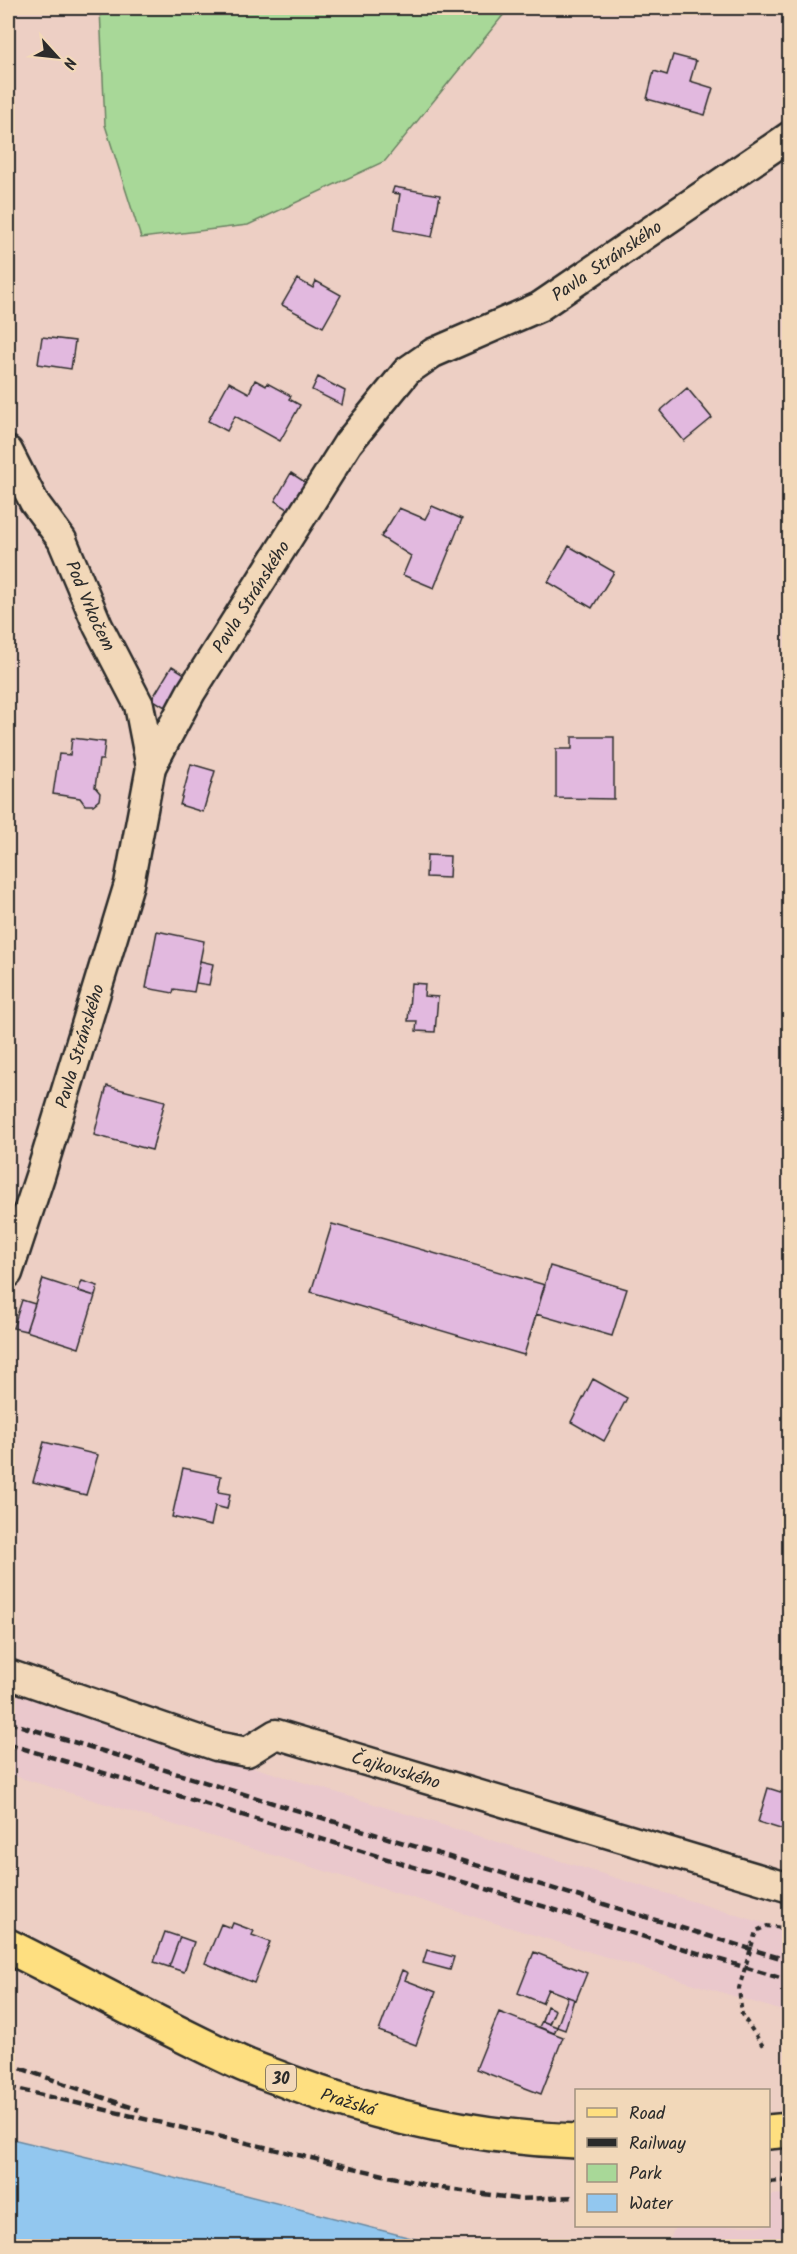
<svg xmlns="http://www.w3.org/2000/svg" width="797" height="2254" font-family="Kalam,sans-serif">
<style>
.built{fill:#eac8cc}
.green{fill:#a8d898;stroke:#6a8262;stroke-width:1.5}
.water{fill:#92c7ef;stroke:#6989a1;stroke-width:1.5}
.building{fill:#e2b9df;stroke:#2b2b2b;stroke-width:1.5}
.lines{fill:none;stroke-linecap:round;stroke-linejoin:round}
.minor-casing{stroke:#2b2b2b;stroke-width:33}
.primary-casing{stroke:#2b2b2b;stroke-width:38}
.path{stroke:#2b2b2b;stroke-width:4;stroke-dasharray:4.5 4.5;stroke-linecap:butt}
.minor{stroke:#f2d8b9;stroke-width:28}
.primary{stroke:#fedf80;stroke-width:33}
.rail{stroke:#2b2b2b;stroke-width:4.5;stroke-dasharray:9 4.5;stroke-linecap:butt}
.labels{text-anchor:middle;stroke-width:6;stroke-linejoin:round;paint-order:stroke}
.shield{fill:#f2d8b9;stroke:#675f56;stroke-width:1.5}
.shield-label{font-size:16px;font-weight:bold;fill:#2b2b2b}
.street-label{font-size:18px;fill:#2b2b2b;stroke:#f2d8b9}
</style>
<rect width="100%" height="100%" fill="#edcfc4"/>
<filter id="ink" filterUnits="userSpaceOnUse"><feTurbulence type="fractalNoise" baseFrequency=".0167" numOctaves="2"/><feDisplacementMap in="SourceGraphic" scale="12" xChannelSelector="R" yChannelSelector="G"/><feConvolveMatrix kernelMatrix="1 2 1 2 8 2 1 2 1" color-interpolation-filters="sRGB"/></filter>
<g filter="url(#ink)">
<path class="built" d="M8 1692 789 1931V2013L8 1774Z
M789 2194V2246H668L675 2226H768L769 2195Z"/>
<path class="green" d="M100 8H509L385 161 248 225 141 238 105 125Z"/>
<path class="water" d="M8 2138 245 2195 442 2246H8Z"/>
<path class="building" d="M673 55 696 61 690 81 713 88 705 115 647 99 654 71 667 75Z
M394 187 440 195 432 237 394 230 400 194 392 193Z
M297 279 313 288 316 281 341 295 323 327 282 305Z
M42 337 75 341 71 369 38 364Z
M318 377 345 391 342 405 312 390Z
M255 380 266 386 267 383 291 396 289 399 300 405 280 441 235 416 227 431 208 421 229 382 249 393Z
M687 388 712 418 684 441 660 411Z
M291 473 308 484 291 511 275 501Z
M432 506 462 519 434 588 403 575 411 556 381 537 399 508 425 519Z
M569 546 614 572 592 608 548 582Z
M172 666 188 676 168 709 152 699Z
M572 737H614V799L556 798V749H572Z
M72 738 105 742 103 760H99L95 787 100 793 99 800 93 805H85L80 798 53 794 59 754 70 755Z
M191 764 215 771 203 812 180 805Z
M427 855 450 856 449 878 426 877Z
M157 931 204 941 194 992 174 989 173 993 146 988Z
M200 961 213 964 209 985 196 983Z
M411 983 425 984 424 996 438 997 435 1032 416 1031 417 1021H408Z
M107 1086 165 1101 152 1150 94 1135Z
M332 1224 545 1285 524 1355 311 1292Z
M550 1266 627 1289 612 1336 536 1314Z
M43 1279 95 1296 79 1348 26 1331Z
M82 1281 98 1286 95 1296 78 1291Z
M22 1300 35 1304 26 1331 13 1328Z
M593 1379 627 1398 604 1441 571 1422Z
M44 1442 98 1455 86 1495 33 1482Z
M183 1468 221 1476 218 1492 230 1494 227 1509 215 1506 211 1526 172 1517Z
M768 1788 790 1795V1832L758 1822Z
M233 1923 254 1931 252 1935 270 1942 254 1983 205 1963 221 1924 231 1928Z
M165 1932 180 1937 169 1967 154 1962Z
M180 1937 194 1942 184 1972 169 1967Z
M427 1950 454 1957 450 1970 423 1963Z
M534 1952 587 1973 576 2000 548 1989 542 2003 518 1993Z
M402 1970 408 1973 405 1980 436 1992 416 2045 379 2031Z
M568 1997 574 1999 565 2030 557 2027Z
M547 2006 555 2010 549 2024 542 2021Z
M499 2012 563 2037 541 2094 476 2069Z
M542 2021 557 2027 554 2033 539 2027Z"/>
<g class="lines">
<g class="minor-casing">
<g id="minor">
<path id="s1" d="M8 451 34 502 62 540 98 626 139 705 151 767"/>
<path id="s2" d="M8 1273 41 1173 129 884 151 767 191 692 348 443 407 371 433 353 539 307 790 136"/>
<path id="s3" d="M8 1674 216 1746 247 1752 276 1734 790 1888"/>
</g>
</g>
<g class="primary-casing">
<g id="primary">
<path id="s4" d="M8 1946C85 1984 160 2026 238 2062 255 2070 272 2075 289 2082 382 2117 478 2138 576 2141"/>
<path d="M768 2132 790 2130"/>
</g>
</g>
<path class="path" d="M763 2046 742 2015 739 1988 756 1931 767 1926 790 1929"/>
<use href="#minor" class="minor"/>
<use href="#primary" class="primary"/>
<path class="rail" d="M8 1722 790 1961
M8 1744 790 1981
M8 2064 139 2110
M8 2087 435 2187 518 2199 576 2197
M768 2182 790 2180"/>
</g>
</g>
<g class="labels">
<rect class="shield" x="266" y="2065" width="30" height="26" rx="4.5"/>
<g class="shield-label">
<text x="281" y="2084">30</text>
</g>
<g class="street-label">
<text dy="6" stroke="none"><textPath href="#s2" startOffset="1228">Pavla Stránského</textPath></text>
<text dy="6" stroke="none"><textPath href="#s2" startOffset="724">Pavla Stránského</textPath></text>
<text dy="6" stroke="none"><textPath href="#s1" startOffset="176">Pod Vrkočem</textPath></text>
<text dy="6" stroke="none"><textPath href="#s2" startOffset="238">Pavla Stránského</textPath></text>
<text dy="6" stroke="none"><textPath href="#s3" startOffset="411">Čajkovského</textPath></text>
<text dy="6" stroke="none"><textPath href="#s4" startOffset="375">Pražská</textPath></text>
</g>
</g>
<rect width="797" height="2254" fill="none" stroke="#f2d8b9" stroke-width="30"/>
<rect x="15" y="15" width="767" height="2224" fill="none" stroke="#2b2b2b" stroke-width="2" filter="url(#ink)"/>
<rect x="575" y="2089" width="195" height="138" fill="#f2d8b9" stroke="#a29380" stroke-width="1.5"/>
<rect x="587" y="2108" width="30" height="9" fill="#fedf80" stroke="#a29380" stroke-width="1.5"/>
<text x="629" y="2119" font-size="18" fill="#2b2b2b">Road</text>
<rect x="587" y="2138" width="30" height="9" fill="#2b2b2b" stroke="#a29380" stroke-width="1.5"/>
<text x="629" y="2149" font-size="18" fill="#2b2b2b">Railway</text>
<rect x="587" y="2164" width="30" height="18" fill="#a8d898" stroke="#a29380" stroke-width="1.5"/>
<text x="629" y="2179" font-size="18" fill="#2b2b2b">Park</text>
<rect x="587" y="2194" width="30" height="18" fill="#92c7ef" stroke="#a29380" stroke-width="1.5"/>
<text x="629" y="2209" font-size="18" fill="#2b2b2b">Water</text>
<g transform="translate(57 57) rotate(117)" stroke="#f2d8b9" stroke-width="4.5" paint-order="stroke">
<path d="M0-4.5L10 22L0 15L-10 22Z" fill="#2b2b2b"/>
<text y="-9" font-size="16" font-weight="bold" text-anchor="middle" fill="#2b2b2b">N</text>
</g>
</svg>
